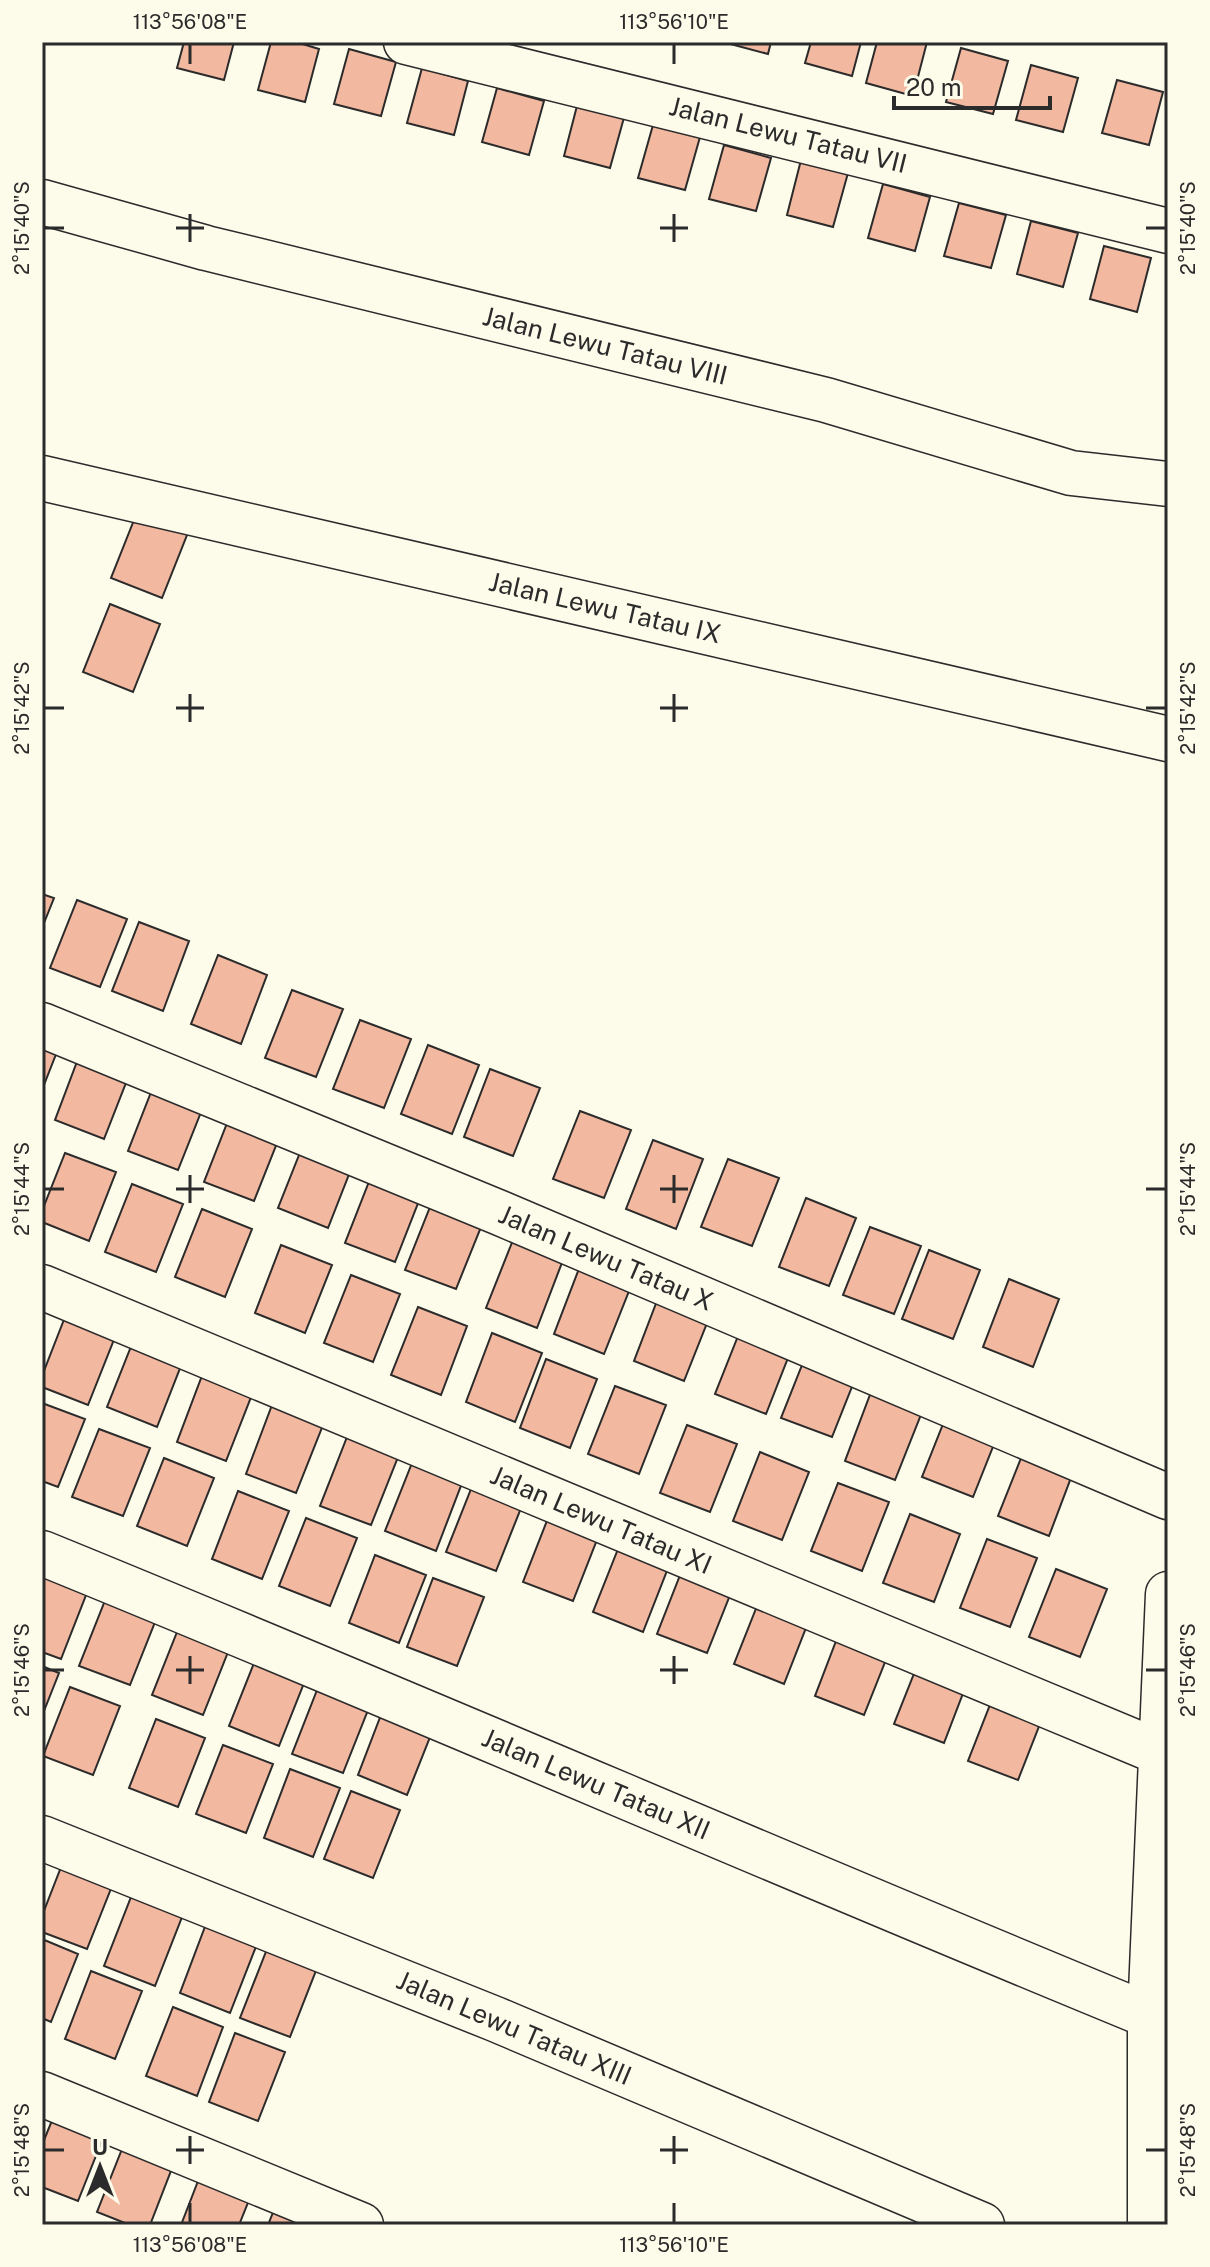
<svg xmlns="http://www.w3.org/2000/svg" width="1210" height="2267" font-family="'Public Sans',sans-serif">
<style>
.building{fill:#f2b8a0;stroke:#2b2b2b;stroke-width:2}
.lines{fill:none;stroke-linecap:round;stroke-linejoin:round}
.minor-casing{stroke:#2b2b2b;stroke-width:47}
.minor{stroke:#fdfbea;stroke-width:44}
.ticks{fill:none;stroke:#2b2b2b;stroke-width:3}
.labels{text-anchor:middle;stroke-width:6;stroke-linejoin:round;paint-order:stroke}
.street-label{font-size:26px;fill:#2b2b2b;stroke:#fdfbea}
.neatline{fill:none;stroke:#2b2b2b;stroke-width:3}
.ticks-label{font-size:20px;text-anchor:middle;fill:#2b2b2b}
</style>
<rect width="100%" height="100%" fill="#fdfbea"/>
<path class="building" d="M184 42H234L224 80 177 68Z
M271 42H296L319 49 305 102 258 90Z
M723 42H771L768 54Z
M811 42H861L852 76 805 63Z
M877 42H927L913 96 866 83Z
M961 48 1008 61 993 114 946 102Z
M349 49 396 62 381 116 334 104Z
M1031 65 1078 78 1063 132 1016 120Z
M422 68 468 81 454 135 407 123Z
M1117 80 1163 92 1149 145 1102 133Z
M497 88 544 101 529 155 482 142Z
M578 102 625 114 610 168 564 156Z
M653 125 700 137 685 190 638 178Z
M724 145 771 158 756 211 709 199Z
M801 160 848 173 833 227 787 215Z
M883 184 930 197 915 251 868 238Z
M959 203 1006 215 991 268 944 256Z
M1031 221 1078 233 1063 287 1017 274Z
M1104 246 1151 258 1137 312 1090 299Z
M138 510 189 530 162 598 111 578Z
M110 604 160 624 133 692 83 672Z
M42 894 54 898 42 928Z
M77 900 127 919 100 987 50 968Z
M139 922 189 941 163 1011 112 991Z
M218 955 267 975 241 1044 191 1024Z
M292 990 343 1009 316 1077 265 1058Z
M360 1020 411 1039 384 1108 333 1089Z
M42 1037 60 1044 42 1090Z
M428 1045 479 1065 452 1134 401 1114Z
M81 1051 131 1070 104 1139 55 1120Z
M490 1069 540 1088 513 1156 464 1137Z
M155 1082 205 1102 178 1170 128 1151Z
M580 1111 631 1130 604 1198 553 1179Z
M231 1113 281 1133 254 1201 204 1182Z
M305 1140 355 1159 328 1228 278 1208Z
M653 1140 703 1159 676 1229 626 1209Z
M65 1153 116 1172 89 1241 42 1222V1211Z
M728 1159 779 1178 752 1246 701 1227Z
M372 1174 422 1193 395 1262 345 1243Z
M132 1184 183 1204 156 1272 105 1252Z
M806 1198 856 1218 829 1286 779 1267Z
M432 1202 483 1222 456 1289 405 1270Z
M202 1209 252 1229 225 1297 175 1277Z
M870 1227 921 1246 894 1314 843 1295Z
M513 1240 563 1260 537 1328 486 1308Z
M281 1245 332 1265 305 1333 255 1313Z
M929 1250 980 1270 953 1339 902 1319Z
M580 1266 631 1286 604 1354 554 1334Z
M351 1275 400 1294 373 1362 324 1343Z
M1009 1279 1059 1299 1033 1367 983 1347Z
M660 1293 711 1313 684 1381 634 1361Z
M418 1307 467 1326 441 1395 391 1375Z
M65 1317 115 1337 88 1405 42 1387V1376Z
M742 1326 793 1345 766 1414 715 1394Z
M492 1333 542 1353 515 1422 466 1402Z
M134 1339 184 1358 157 1427 107 1407Z
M808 1350 859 1369 832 1437 781 1418Z
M546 1359 597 1379 570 1448 520 1428Z
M203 1373 253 1392 226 1461 177 1442Z
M615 1386 666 1405 639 1474 588 1454Z
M871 1392 922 1412 895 1480 845 1461Z
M42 1403 85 1419 58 1487 42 1481Z
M272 1405 323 1425 296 1493 246 1474Z
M949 1409 1000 1429 973 1497 922 1477Z
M687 1425 737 1444 710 1512 660 1493Z
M99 1429 150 1448 123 1516 72 1497Z
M347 1437 398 1457 371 1525 320 1506Z
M1025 1448 1075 1467 1049 1536 998 1516Z
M760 1452 809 1472 782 1540 733 1521Z
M164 1458 214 1478 187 1546 137 1526Z
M412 1463 462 1483 436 1551 385 1531Z
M838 1483 889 1502 862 1571 811 1551Z
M473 1484 523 1503 496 1571 446 1552Z
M238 1491 289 1511 262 1579 212 1559Z
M550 1513 600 1532 573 1601 523 1582Z
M910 1514 960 1534 934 1602 883 1583Z
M306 1518 357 1538 330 1606 279 1586Z
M987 1539 1037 1558 1010 1627 960 1608Z
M620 1544 670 1563 643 1632 593 1612Z
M375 1555 426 1575 399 1643 349 1623Z
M684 1565 734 1585 707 1653 657 1634Z
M1056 1569 1107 1589 1080 1657 1029 1637Z
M42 1573 88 1590 61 1659 42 1652Z
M433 1578 484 1597 457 1666 407 1647Z
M761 1596 811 1615 784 1684 734 1664Z
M106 1598 157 1617 130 1685 79 1666Z
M179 1627 230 1647 203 1715 152 1695Z
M841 1628 891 1647 864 1715 815 1696Z
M921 1656 970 1675 944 1743 894 1724Z
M256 1658 306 1678 279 1746 229 1726Z
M42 1666 59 1673 42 1716Z
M319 1685 370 1705 343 1773 292 1754Z
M70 1687 120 1706 93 1775 43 1756Z
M995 1692 1045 1711 1018 1780 968 1761Z
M384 1707 434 1727 407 1795 358 1775Z
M156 1719 205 1738 178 1807 129 1788Z
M223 1745 273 1764 246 1833 196 1814Z
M290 1769 340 1788 313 1857 264 1838Z
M351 1791 400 1810 373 1878 324 1859Z
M63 1862 114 1881 87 1949 42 1932V1916Z
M131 1897 182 1917 155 1986 104 1966Z
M206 1924 257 1944 230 2013 180 1993Z
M42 1939 78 1954 51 2022 42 2018Z
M267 1949 317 1968 290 2037 240 2018Z
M91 1971 142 1991 115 2059 65 2039Z
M173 2007 223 2027 197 2096 146 2076Z
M235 2033 285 2052 258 2121 209 2102Z
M55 2113 105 2133 78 2201 42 2187V2145Z
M124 2144 174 2163 150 2225H130L97 2212Z
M200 2176 251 2195 239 2225H181Z
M274 2210 314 2225H268Z"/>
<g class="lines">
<g class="minor-casing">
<path id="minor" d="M406 42 1168 231
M42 202 206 248 826 400 1071 473 1168 484
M42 478 1168 739
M42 1025 500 1213 1168 1497
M42 1287 1161 1753
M42 1553C413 1704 779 1864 1150 2016
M42 1838 495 2019 982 2225
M42 2094 361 2225
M1150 2225V2016L1168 1594"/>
</g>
<use href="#minor" class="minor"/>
</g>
<path class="ticks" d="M190 44V64M674 44V64M190 214V242M674 214V242M44 228H64M176 228H204M660 228H688M1146 228H1166M190 694V722M674 694V722M44 708H64M176 708H204M660 708H688M1146 708H1166M190 1175V1203M674 1175V1203M44 1189H64M176 1189H204M660 1189H688M1146 1189H1166M190 1656V1684M674 1656V1684M44 1670H64M176 1670H204M660 1670H688M1146 1670H1166M190 2136V2164M674 2136V2164M44 2150H64M176 2150H204M660 2150H688M1146 2150H1166M190 2203V2223M674 2203V2223"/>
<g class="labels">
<g class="street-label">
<text transform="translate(788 135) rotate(14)" y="9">Jalan Lewu Tatau VII</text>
<text transform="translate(605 346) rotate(14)" y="9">Jalan Lewu Tatau VIII</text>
<text transform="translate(605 608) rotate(13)" y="9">Jalan Lewu Tatau IX</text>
<text transform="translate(606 1258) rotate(23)" y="9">Jalan Lewu Tatau X</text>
<text transform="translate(601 1520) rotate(23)" y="9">Jalan Lewu Tatau XI</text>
<text transform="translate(596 1784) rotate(23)" y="9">Jalan Lewu Tatau XII</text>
<text transform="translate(514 2028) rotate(23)" y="9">Jalan Lewu Tatau XIII</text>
</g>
</g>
<rect width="1210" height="2267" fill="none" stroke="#fdfbea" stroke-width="88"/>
<g transform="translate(100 2167)" stroke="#fdfbea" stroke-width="6" paint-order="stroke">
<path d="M0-6L14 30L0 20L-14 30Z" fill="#2b2b2b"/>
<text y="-12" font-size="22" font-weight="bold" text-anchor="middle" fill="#2b2b2b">U</text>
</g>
<path d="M894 96v12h156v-12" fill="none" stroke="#2b2b2b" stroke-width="4"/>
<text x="906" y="96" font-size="24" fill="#2b2b2b" stroke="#fdfbea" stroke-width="6" paint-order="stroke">20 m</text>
<rect x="44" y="44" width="1122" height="2179" class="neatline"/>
<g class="ticks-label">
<text x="190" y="29">113°56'08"E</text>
<text x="674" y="29">113°56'10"E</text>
<text transform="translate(22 228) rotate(-90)" y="7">2°15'40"S</text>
<text transform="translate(1188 228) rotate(-90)" y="7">2°15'40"S</text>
<text transform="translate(22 708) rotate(-90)" y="7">2°15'42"S</text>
<text transform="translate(1188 708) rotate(-90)" y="7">2°15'42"S</text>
<text transform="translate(22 1189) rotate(-90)" y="7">2°15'44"S</text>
<text transform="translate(1188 1189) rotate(-90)" y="7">2°15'44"S</text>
<text transform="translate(22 1670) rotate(-90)" y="7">2°15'46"S</text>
<text transform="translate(1188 1670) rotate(-90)" y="7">2°15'46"S</text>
<text transform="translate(22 2150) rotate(-90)" y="7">2°15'48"S</text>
<text transform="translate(1188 2150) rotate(-90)" y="7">2°15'48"S</text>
<text x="190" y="2252">113°56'08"E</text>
<text x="674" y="2252">113°56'10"E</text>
</g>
</svg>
